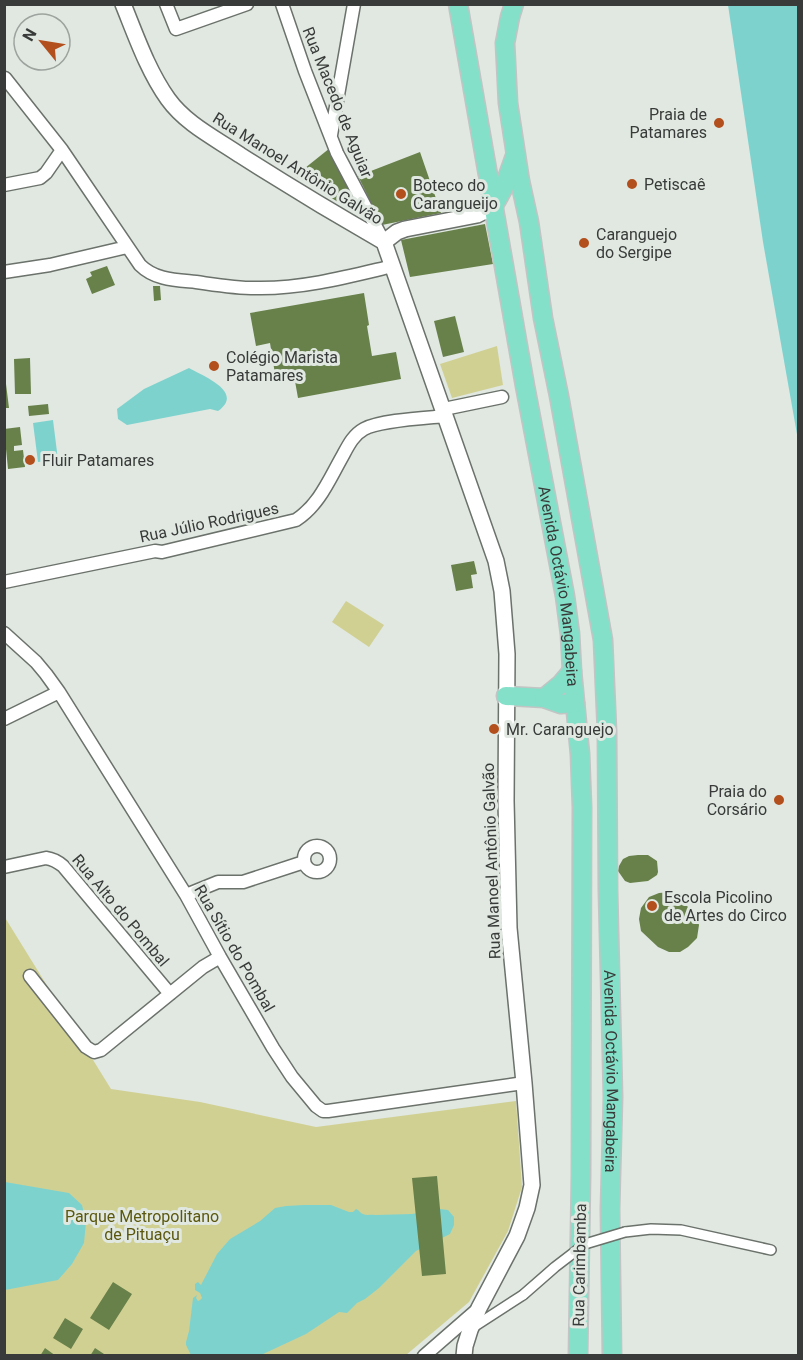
<svg xmlns="http://www.w3.org/2000/svg" width="803" height="1360" font-family="Roboto,sans-serif">
<style>
.green{fill:#d1d093}
.water{fill:#7ed2ce}
.building{fill:#68804a}
.lines{fill:none;stroke-linecap:round;stroke-linejoin:round}
.pedestrian-casing{stroke:#6b716b;stroke-width:12}
.minor-casing{stroke:#6b716b;stroke-width:15}
.tertiary-casing{stroke:#6b716b;stroke-width:18}
.primary-casing{stroke:#c3c4c4;stroke-width:21}
.pedestrian{stroke:#fff;stroke-width:9}
.minor{stroke:#fff;stroke-width:12}
.tertiary{stroke:#fff;stroke-width:15}
.primary{stroke:#84e0c8;stroke-width:18}
.pedestrian-bridge-casing{stroke:#6b716b;stroke-width:12;stroke-linecap:butt}
.pedestrian-bridge{stroke:#fff;stroke-width:9}
.poi-dot{fill:#b34f1d;stroke:#e0e8e1;stroke-width:2}
.labels{text-anchor:middle;stroke-width:6;stroke-linejoin:round;paint-order:stroke}
.street-label{font-size:16px;fill:#383b39;stroke:#e0e8e1}
.poi-label{font-size:16px;fill:#383b39;stroke:#e0e8e1;text-anchor:start}
.park-label{font-size:16px;fill:#5b580e;stroke:#e0e8e1}
</style>
<rect width="100%" height="100%" fill="#e0e8e1"/>
<path class="green" d="M497 346 503 385 452 398 440 364Z
M346 601 384 625 369 647 332 622Z
M4 916 111 1089 200 1102 316 1127 516 1101 522 1187 508 1231 469 1302 406 1355H5Z"/>
<path class="water" d="M728 5H798V440L763 242Z
M189 368C203 376 245 392 218 411L210 409 127 425 118 419 117 409 144 389Z
M53 420 58 460 38 462 33 423Z
M5 1182 69 1193 82 1205 86 1222 84 1243 72 1264 58 1280 5 1290Z
M304 1205H331L349 1212H353L356 1209C359 1210 360 1213 363 1214 367 1216 371 1214 375 1215L412 1214 440 1209 448 1210 454 1217V1225L450 1234 416 1251 379 1288 365 1299 357 1303 347 1313 339 1312 306 1334 261 1355H191L186 1345V1342L189 1331 193 1298 197 1295 196 1298 198 1301 200 1300 202 1298 200 1293 195 1290V1284L198 1282 201 1285 202 1283 217 1254 230 1239 260 1221 275 1208 286 1206Z"/>
<path class="building" d="M330 148 368 220 295 176Z
M420 152 441 213 382 225 358 176Z
M485 224 493 264 410 277 401 240Z
M107 266 115 285 92 294 86 279 92 276 90 272Z
M153 286H160L161 300 154 301Z
M364 293 369 325 367 326 372 356 396 352 401 379 298 398 293 370 275 374 270 343 256 346 250 313Z
M455 316 464 352 443 357 434 321Z
M30 358 31 394H15L14 359Z
M4 384H6L9 408H4Z
M48 404 49 414 29 416 28 406Z
M20 427 22 445 14 446V451L23 450 25 467 8 469 4 429Z
M474 561 477 574 471 575 473 588 456 591 451 565Z
M638 855H648L657 861 658 872 657 875 648 881 630 883 625 881 618 871 619 866 623 859 629 856Z
M671 892 696 914 699 925 697 938 688 947 680 952H669L658 947 641 931 639 919 641 908 649 897 659 893Z
M437 1176 446 1274 422 1276 412 1178Z
M113 1282 132 1294 109 1330 90 1318Z
M65 1318 83 1329 71 1349 53 1338Z
M45 1348 56 1356H40Z
M95 1348 107 1356H90Z"/>
<g class="lines">
<g class="pedestrian-casing">
<path id="pedestrian" d="M625 1232 651 1229 681 1230 771 1250
M472 1328 523 1295"/>
</g>
<g class="minor-casing">
<path id="minor" d="M166 4 176 29 247 4
M282 4 305 71 337 153 384 242
M5 78 62 150 140 265C155 280 176 280 196 282 217 285 239 289 261 288 306 288 350 276 393 266
M331 135 354 4
M4 185 40 178 46 173 62 150
M4 272 50 265 127 247
M444 409 502 397
M4 582 155 551 162 552 296 520C319 505 329 480 342 457 348 446 353 435 364 429 381 420 426 418 446 416
M4 633 36 662 46 674 59 692 186 895 220 957 273 1048 292 1077 316 1106 323 1111H328L524 1083
M4 719 59 692
M304 859a13 13 0 1 1 26 0a13 13 0 1 1-26 0Z
M4 867 46 858C53 859 57 861 63 866L170 994
M186 895 218 882H243L304 862
M30 976 86 1047 94 1052 101 1050 203 967 220 957
M424 1356 478 1309"/>
</g>
<g class="tertiary-casing">
<path id="tertiary" d="M123 4C136 36 148 71 168 99 186 124 215 138 240 155 287 185 335 214 384 242L496 561 502 591 507 654 506 801 509 928 524 1083 532 1185 527 1208 517 1236 479 1308 470 1330 465 1346 464 1356
M384 242 397 232 405 229 477 215 493 207"/>
</g>
<g class="primary-casing">
<g id="primary">
<path id="s1" d="M458 4 525 386 565 596 570 634 572 671 580 754 582 807 581 1175 578 1356"/>
<path id="s2" d="M514 4 510 17 505 43 508 103 520 181 529 222 543 318 559 396 603 640 607 732 608 891 613 1097 610 1209 612 1356"/>
<path d="M493 207 504 187 515 156"/>
<path d="M506 696 544 698 561 704 575 703"/>
<path d="M544 698 561 684 572 671"/>
</g>
</g>
<use href="#pedestrian" class="pedestrian"/>
<use href="#minor" class="minor"/>
<use href="#tertiary" class="tertiary"/>
<use href="#primary" class="primary"/>
<g class="pedestrian-bridge-casing">
<path id="pedestrian-bridge" d="M523 1295 555 1267 585 1244 625 1232"/>
</g>
<use href="#pedestrian-bridge" class="pedestrian-bridge"/>
</g>
<g class="poi-dot">
<circle cx="719" cy="123" r="6"/>
<circle cx="632" cy="184" r="6"/>
<circle cx="401" cy="194" r="6"/>
<circle cx="584" cy="243" r="6"/>
<circle cx="214" cy="366" r="6"/>
<circle cx="30" cy="460" r="6"/>
<circle cx="494" cy="729" r="6"/>
<circle cx="779" cy="800" r="6"/>
<circle cx="652" cy="906" r="6"/>
</g>
<g class="labels">
<g class="street-label">
<text transform="translate(338 102) rotate(68)" y="6">Rua Macedo de Aguiar</text>
<text transform="translate(298 168) rotate(32)" y="6">Rua Manoel Antônio Galvão</text>
<text transform="translate(209 522) rotate(-12)" y="6">Rua Júlio Rodrigues</text>
<text dy="6" stroke="none"><textPath href="#s1" startOffset="591">Avenida Octávio Mangabeira</textPath></text>
<text transform="translate(491 861) rotate(-92)" y="6">Rua Manoel Antônio Galvão</text>
<text transform="translate(121 910) rotate(50)" y="6">Rua Alto do Pombal</text>
<text transform="translate(235 948) rotate(60)" y="6">Rua Sítio do Pombal</text>
<text dy="6" stroke="none"><textPath href="#s2" startOffset="1077">Avenida Octávio Mangabeira</textPath></text>
<text transform="translate(579 1265) rotate(-89)" y="6">Rua Carimbamba</text>
</g>
<g class="poi-label">
<text x="707" y="120" text-anchor="end">Praia de<tspan x="707" dy="18">Patamares</tspan></text>
<text x="644" y="190">Petiscaê</text>
<text x="413" y="191">Boteco do<tspan x="413" dy="18">Carangueijo</tspan></text>
<text x="596" y="240">Caranguejo<tspan x="596" dy="18">do Sergipe</tspan></text>
<text x="226" y="363">Colégio Marista<tspan x="226" dy="18">Patamares</tspan></text>
<text x="42" y="466">Fluir Patamares</text>
<text x="506" y="735">Mr. Caranguejo</text>
<text x="767" y="797" text-anchor="end">Praia do<tspan x="767" dy="18">Corsário</tspan></text>
<text x="664" y="903">Escola Picolino<tspan x="664" dy="18">de Artes do Circo</tspan></text>
</g>
<g class="park-label">
<text x="142" y="1222">Parque Metropolitano<tspan x="142" dy="18">de Pituaçu</tspan></text>
</g>
</g>
<rect width="803" height="1360" fill="none" stroke="#383b39" stroke-width="12"/>
<g transform="translate(42 42) rotate(300)"><circle r="28" fill="#e0e8e1" stroke="#9da39e" stroke-width="1.5"/>
<path d="M0-4.5L10 22L0 15L-10 22Z" fill="#b34f1d"/>
<text y="-9" font-size="16" font-weight="bold" text-anchor="middle" fill="#383b39">N</text>
</g>
</svg>
